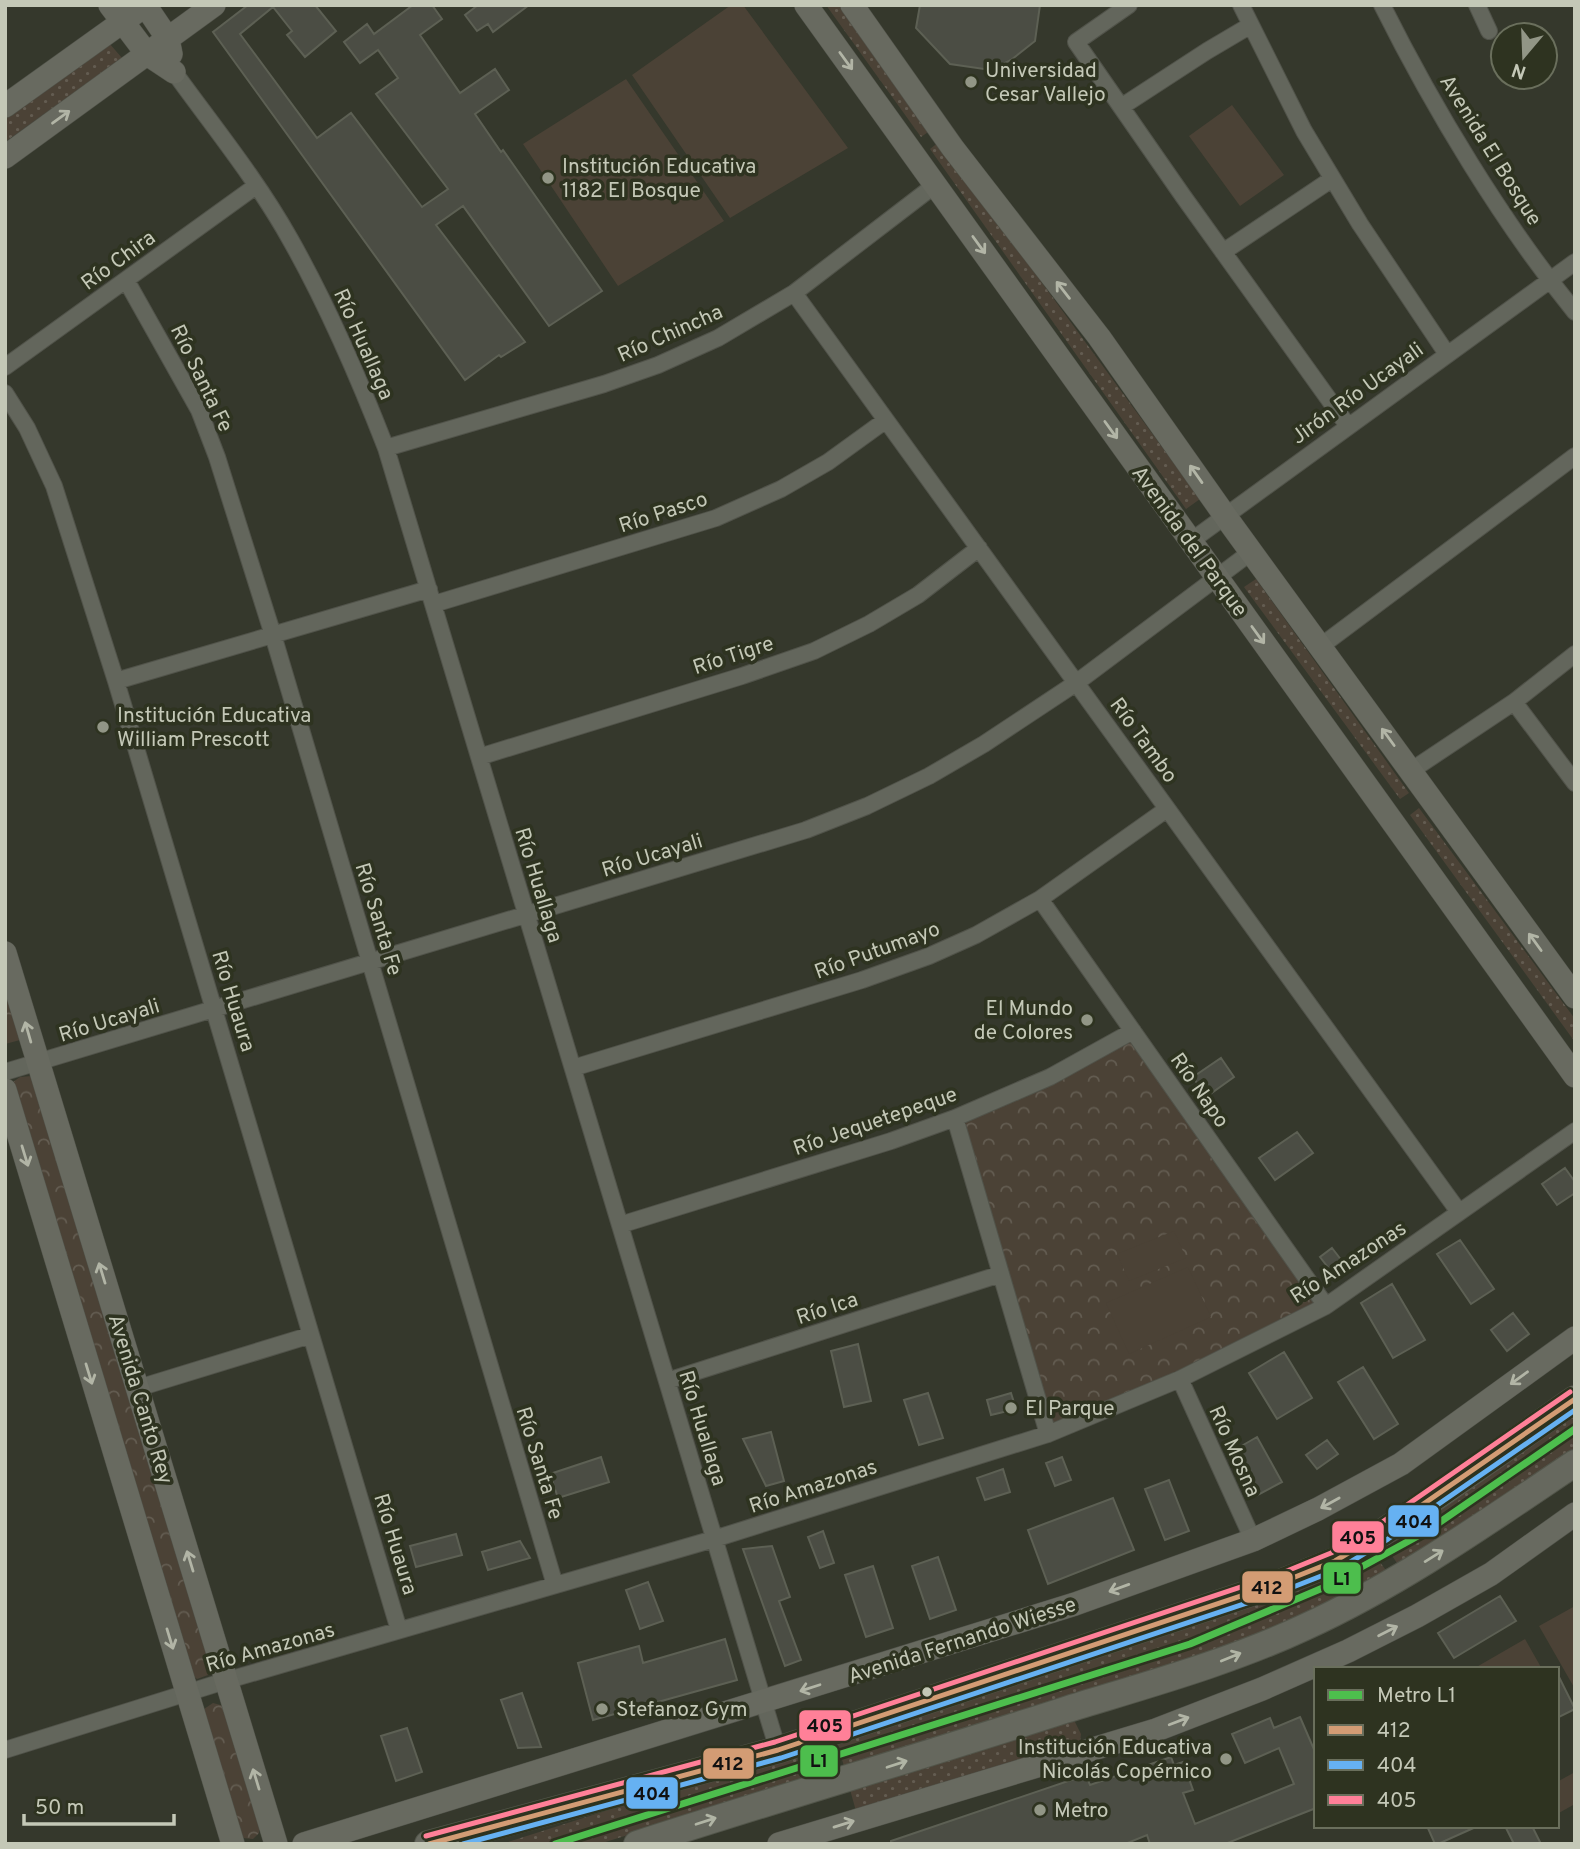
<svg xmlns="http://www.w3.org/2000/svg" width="1580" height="1849" font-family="Overpass,sans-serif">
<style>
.grass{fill:url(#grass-dots)}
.forest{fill:url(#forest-crowns)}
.garden{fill:#4b4236}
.building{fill:#4b4d44;stroke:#5d6054;stroke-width:2}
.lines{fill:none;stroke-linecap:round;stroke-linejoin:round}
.street-casing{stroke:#51534a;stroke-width:18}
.secondary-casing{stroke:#51534a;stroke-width:24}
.primary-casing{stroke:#52554a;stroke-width:28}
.street{stroke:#63665c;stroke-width:16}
.secondary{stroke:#686a60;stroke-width:23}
.primary{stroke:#66685e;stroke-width:26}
.bus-1-casing{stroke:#2e3320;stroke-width:10}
.bus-2-casing{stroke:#2e3320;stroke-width:10}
.bus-3-casing{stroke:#2e3320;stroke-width:10}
.bus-1{stroke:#d39c74;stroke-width:5}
.bus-2{stroke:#66b1f2;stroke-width:5}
.bus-3{stroke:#ff8098;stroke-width:5}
.metro-1-casing{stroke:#2e3320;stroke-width:12}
.metro-1{stroke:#4dbe4d;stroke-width:7}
.oneway{stroke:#b2b5a6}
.oneway2{stroke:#b1b5a5}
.poi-dot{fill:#929686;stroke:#2e3320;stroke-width:2.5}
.bus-dot{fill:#c4c8b7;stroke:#2e3320;stroke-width:2.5}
.labels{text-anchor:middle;stroke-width:7;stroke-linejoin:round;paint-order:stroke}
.poi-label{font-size:21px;fill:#c4c8b7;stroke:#2e3320;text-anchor:start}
.street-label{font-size:21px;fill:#c4c8b7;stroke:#2e3320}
.line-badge{stroke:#2e3320;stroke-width:2.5}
.pale-badge-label{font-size:19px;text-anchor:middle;font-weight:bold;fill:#111}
</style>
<defs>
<pattern id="grass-dots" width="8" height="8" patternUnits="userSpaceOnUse" patternTransform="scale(1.75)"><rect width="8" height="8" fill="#4b4236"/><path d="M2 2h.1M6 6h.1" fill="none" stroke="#635c51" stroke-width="1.8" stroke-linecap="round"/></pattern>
<pattern id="forest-crowns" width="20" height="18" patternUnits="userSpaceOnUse" patternTransform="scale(1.75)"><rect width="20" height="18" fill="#4b4236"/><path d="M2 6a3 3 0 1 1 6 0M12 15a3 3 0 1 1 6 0" fill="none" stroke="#635c51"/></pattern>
</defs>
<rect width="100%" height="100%" fill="#35382c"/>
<path class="grass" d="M826 5H840L931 130 921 137Z
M109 43 122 58 5 142V117Z
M939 142 1200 499 1186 509 930 149Z
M1256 579 1409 793 1400 799 1244 587Z
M1419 808 1575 1019V1042L1410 815Z
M1575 1409V1451L1406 1563H1397L1386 1547 1388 1540Z
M1373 1553 1385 1569 1381 1579 1207 1657 845 1769 835 1738Z
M1066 1718 1075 1722 1081 1734 1080 1743 856 1811 849 1786Z
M806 1747 815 1777 599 1844H502Z"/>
<path class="forest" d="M5 980 20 1040 5 1044Z
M1133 1031 1326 1306 1048 1434 955 1118Z
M32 1076 212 1667 208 1675 197 1679 192 1675 14 1090 13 1082 20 1077Z
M213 1703 224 1706 259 1825V1833L253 1839 243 1838 203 1720 204 1709Z"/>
<path class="garden" d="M731 5H743L848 148 730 218 632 75Z
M626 79 724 221 618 286 523 144Z
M1232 105 1284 175 1240 206 1189 136Z
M1174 1231 1186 1258 1129 1281 1117 1254Z
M1188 1267 1211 1317 1129 1354 1106 1303Z
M1575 1606V1689L1539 1626Z
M1525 1639 1542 1669H1473Z
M1575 1772V1804L1557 1814V1782Z"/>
<path class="building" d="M248 5H315L336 31 305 57 287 35 292 31 273 7 240 34 317 138 351 113 422 207 448 189 376 94 398 78 378 50 360 63 344 42 367 24 374 34 413 5H432L442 19 420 35 460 93 495 69 509 90 475 114 501 152 503 150 602 291 549 326 463 206 436 225 525 342 501 357 499 355 465 380 213 32Z
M478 5H529L493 32 488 24 477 31 465 15Z
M920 5H1040L1035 41 1011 60 991 70 950 64 916 28Z
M1221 1058 1234 1077 1206 1097 1193 1077Z
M1297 1132 1313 1153 1275 1180 1259 1158Z
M1565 1168 1575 1182V1193L1557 1205 1542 1184Z
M1460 1240 1494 1289 1471 1304 1437 1254Z
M1332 1248 1349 1270 1337 1279 1320 1257Z
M1392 1284 1425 1340 1393 1358 1361 1303Z
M1513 1313 1529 1334 1507 1351 1491 1330Z
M858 1344 871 1401 844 1407 831 1351Z
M1284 1352 1312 1398 1277 1419 1249 1373Z
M1363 1367 1398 1424 1374 1439 1338 1382Z
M928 1393 943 1438 919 1445 904 1400Z
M1011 1393 1016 1409 991 1415 987 1400Z
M771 1432 784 1481 766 1486 743 1439Z
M1257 1437 1282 1482 1256 1496 1231 1452Z
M1327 1440 1338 1454 1317 1469 1306 1455Z
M601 1457 609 1482 558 1498 550 1474Z
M1062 1457 1071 1480 1055 1486 1046 1463Z
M1003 1469 1010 1492 985 1500 977 1478Z
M1169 1480 1189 1531 1165 1540 1145 1489Z
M1113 1498 1134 1550 1048 1584 1028 1530Z
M823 1531 834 1563 820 1568 808 1537Z
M456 1534 462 1555 416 1567 410 1546Z
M520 1541 530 1558 488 1570 482 1552Z
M772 1546 790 1597 779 1601 801 1660 785 1666 743 1549Z
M938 1557 956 1610 930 1619 912 1566Z
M873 1566 893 1628 866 1637 845 1575Z
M648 1582 663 1621 640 1629 626 1590Z
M1500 1596 1516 1621 1454 1658 1438 1633Z
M725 1639 737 1680 593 1720 578 1663 639 1646 643 1663Z
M1557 1673 1575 1709 1557 1718Z
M522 1693 541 1747 518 1748 501 1700Z
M1300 1717 1316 1754V1808L1225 1844H1150L1147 1835 1125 1844H891V1841L1086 1775 1090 1785 1171 1757 1174 1765 1183 1762 1193 1790 1183 1793 1195 1824 1294 1784 1279 1748 1245 1763 1232 1734 1270 1718 1274 1728Z
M407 1728 422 1772 396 1781 381 1736Z
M1427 1826H1478L1438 1844H1435Z
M1505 1826H1532L1541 1844H1514Z"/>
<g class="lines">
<g class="street-casing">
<path id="street" d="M1129 5 1076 42 1183 196 1348 426
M1241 5 1304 131 1360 224 1447 354
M1382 5C1434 109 1502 222 1575 312
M1477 5 1489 31
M174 72C213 126 257 180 290 239 328 306 358 376 386 448L778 1750
M1121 107 1207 51 1251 25
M1223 252 1332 179
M126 280 199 410 217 457 273 635 555 1585
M794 293 1459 1212
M5 367 256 186
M5 393 27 428 54 486 116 681 399 1630
M386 448 604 384 658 365 718 338 794 293 935 185
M1191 541 1575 262
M434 604 716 518 781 489 828 462 886 420
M1321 646 1575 456
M116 681 429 589
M1514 702 1575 783
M479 757 742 676 814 651 869 624 918 595 979 548
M1412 770 1514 702 1575 654
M1040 899 1326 1306
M573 1068 862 980 929 956 976 935 1040 899 1167 809
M5 1072 806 830 867 806 929 776 984 744 1076 683 1251 552
M955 1118 1048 1434
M620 1225 891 1141 955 1118 1050 1077 1133 1031
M1180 1379 1253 1540
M667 1381 1001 1274
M148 1385 311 1335
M5 1750 225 1681 714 1539 1048 1434 1180 1379 1326 1306 1575 1131"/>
</g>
<g class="secondary-casing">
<path id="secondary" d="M110 5 147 54 174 72
M145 5 168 39 171 54
M806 5 1575 1076
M852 5 952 147 1099 337 1233 527 1575 997
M5 106 146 5
M5 157 214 5
M5 953 276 1844
M5 1090 233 1844
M304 1844 1075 1604 1253 1540 1318 1509 1401 1464 1575 1338
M779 1844 1156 1730 1262 1689 1348 1651 1417 1616 1491 1574 1575 1514"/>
</g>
<g class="primary-casing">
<path id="primary" d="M428 1844 778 1750 1280 1583 1335 1561 1383 1532 1443 1492 1575 1399
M637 1844C779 1798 923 1756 1065 1710 1146 1685 1228 1663 1305 1627 1401 1583 1487 1522 1575 1463"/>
</g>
<use href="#street" class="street"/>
<use href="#secondary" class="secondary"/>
<use href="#primary" class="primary"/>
<g class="bus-1-casing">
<path id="bus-1" d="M429 1844 778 1750 1280 1583 1335 1561 1383 1532 1575 1399"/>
</g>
<g class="bus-2-casing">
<path id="bus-2" d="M463 1844 781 1758 1283 1591 1339 1569 1388 1539 1575 1410"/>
</g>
<g class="bus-3-casing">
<path id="bus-3" d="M426 1836 775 1742 1277 1575 1331 1553 1378 1525 1570 1392"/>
</g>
<use href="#bus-1" class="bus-1"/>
<use href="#bus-2" class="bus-2"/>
<use href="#bus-3" class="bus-3"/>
<g class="metro-1-casing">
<path id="metro-1" d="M555 1844 1190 1644 1325 1587 1427 1531 1575 1429"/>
</g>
<use href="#metro-1" class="metro-1"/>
</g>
<defs><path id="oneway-shaft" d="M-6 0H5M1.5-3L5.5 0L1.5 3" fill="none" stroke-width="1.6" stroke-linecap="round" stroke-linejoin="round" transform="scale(1.75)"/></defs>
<g class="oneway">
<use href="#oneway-shaft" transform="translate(846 61) rotate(54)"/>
<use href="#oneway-shaft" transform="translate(61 117) rotate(-36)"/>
<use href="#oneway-shaft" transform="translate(979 245) rotate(54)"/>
<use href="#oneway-shaft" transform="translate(1063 290) rotate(-128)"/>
<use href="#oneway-shaft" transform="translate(1111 430) rotate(54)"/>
<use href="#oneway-shaft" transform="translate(1196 474) rotate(-125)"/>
<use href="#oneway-shaft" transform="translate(1258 635) rotate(54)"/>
<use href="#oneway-shaft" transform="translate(1388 737) rotate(-126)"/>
<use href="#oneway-shaft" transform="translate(1535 942) rotate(-126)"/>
<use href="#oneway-shaft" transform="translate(28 1032) rotate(-106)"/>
<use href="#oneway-shaft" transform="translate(25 1156) rotate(73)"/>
<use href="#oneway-shaft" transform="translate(102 1273) rotate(-107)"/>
<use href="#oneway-shaft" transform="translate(89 1374) rotate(73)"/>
<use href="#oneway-shaft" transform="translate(1519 1378) rotate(144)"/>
<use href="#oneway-shaft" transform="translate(1330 1503) rotate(151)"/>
<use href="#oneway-shaft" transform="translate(190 1561) rotate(-107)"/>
<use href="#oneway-shaft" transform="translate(1119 1588) rotate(160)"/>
<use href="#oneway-shaft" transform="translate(1388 1631) rotate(-27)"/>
<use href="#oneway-shaft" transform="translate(170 1639) rotate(73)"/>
<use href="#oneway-shaft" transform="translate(810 1688) rotate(162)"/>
<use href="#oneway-shaft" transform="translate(1179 1721) rotate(-21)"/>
<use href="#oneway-shaft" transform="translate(256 1779) rotate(-107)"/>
<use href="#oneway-shaft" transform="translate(844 1824) rotate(-17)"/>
</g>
<g class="oneway2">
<use href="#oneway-shaft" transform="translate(1434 1556) rotate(-32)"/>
<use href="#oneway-shaft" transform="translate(1231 1657) rotate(-22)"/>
<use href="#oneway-shaft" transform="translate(897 1764) rotate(-18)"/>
<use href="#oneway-shaft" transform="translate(706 1821) rotate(-18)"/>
</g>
<g class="poi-dot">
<circle cx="971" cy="82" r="7"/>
<circle cx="548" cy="178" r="7"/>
<circle cx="103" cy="727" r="7"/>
<circle cx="1087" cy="1020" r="7"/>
<circle cx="1011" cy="1408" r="7"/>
<circle cx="602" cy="1709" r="7"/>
<circle cx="1226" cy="1759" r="7"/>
<circle cx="1040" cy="1810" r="7"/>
</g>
<circle class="bus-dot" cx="927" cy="1692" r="6"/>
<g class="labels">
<g class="poi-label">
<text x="985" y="77">Universidad<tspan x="985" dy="24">Cesar Vallejo</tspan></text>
<text x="562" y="173">Institución Educativa<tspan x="562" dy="24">1182 El Bosque</tspan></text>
<text x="117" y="722">Institución Educativa<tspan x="117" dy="24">William Prescott</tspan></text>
<text x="1073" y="1015" text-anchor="end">El Mundo<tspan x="1073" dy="24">de Colores</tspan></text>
<text x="1025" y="1415">El Parque</text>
<text x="616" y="1716">Stefanoz Gym</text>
<text x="1212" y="1754" text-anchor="end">Institución Educativa<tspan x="1212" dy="24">Nicolás Copérnico</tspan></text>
<text x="1054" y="1817">Metro</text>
</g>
<g class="street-label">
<text transform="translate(1491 150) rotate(58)" y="7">Avenida El Bosque</text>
<text transform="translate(118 260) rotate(-36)" y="7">Río Chira</text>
<text transform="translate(670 333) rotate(-24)" y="7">Río Chincha</text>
<text transform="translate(364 344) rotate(66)" y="7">Río Huallaga</text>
<text transform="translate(202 378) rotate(64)" y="7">Río Santa Fe</text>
<text transform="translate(1357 393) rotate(-36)" y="7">Jirón Río Ucayali</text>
<text transform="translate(663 512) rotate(-18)" y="7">Río Pasco</text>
<text transform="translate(1190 541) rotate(54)" y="7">Avenida del Parque</text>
<text transform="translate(733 655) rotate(-18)" y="7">Río Tigre</text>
<text transform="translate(1144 740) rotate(54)" y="7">Río Tambo</text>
<text transform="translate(652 855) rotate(-17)" y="7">Río Ucayali</text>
<text transform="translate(539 885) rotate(73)" y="7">Río Huallaga</text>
<text transform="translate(379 919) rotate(73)" y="7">Río Santa Fe</text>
<text transform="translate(877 950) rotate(-20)" y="7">Río Putumayo</text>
<text transform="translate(234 1001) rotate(73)" y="7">Río Huaura</text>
<text transform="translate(109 1020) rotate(-17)" y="7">Río Ucayali</text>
<text transform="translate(1200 1090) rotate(55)" y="7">Río Napo</text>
<text transform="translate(875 1121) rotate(-19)" y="7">Río Jequetepeque</text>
<text transform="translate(1348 1262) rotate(-33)" y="7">Río Amazonas</text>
<text transform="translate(827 1308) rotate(-18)" y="7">Río Ica</text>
<text transform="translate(141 1399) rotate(73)" y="7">Avenida Canto Rey</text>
<text transform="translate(703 1428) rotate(73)" y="7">Río Huallaga</text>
<text transform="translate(1235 1451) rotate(66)" y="7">Río Mosna</text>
<text transform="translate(540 1463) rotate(73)" y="7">Río Santa Fe</text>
<text transform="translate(813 1486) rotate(-18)" y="7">Río Amazonas</text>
<text transform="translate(396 1544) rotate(73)" y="7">Río Huaura</text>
<text transform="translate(962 1640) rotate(-18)" y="7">Avenida Fernando Wiesse</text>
<text transform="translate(270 1647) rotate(-16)" y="7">Río Amazonas</text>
</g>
</g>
<g class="line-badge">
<rect x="1387" y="1504" width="53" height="34" rx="7" fill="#66b1f2"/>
<rect x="1331" y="1520" width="54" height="34" rx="7" fill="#ff8098"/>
<rect x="1322" y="1561" width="40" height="34" rx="7" fill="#4dbe4d"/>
<rect x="1241" y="1570" width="53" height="34" rx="7" fill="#d39c74"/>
<rect x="798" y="1709" width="54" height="33" rx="7" fill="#ff8098"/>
<rect x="799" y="1744" width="40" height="34" rx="7" fill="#4dbe4d"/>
<rect x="702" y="1747" width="53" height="33" rx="7" fill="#d39c74"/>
<rect x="625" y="1776" width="54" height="34" rx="7" fill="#66b1f2"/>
</g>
<g class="pale-badge-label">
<text x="1414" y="1528">404</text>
<text x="1358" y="1544">405</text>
<text x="1342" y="1585">L1</text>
<text x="1267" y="1594">412</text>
<text x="825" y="1732">405</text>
<text x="819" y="1767">L1</text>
<text x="728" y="1770">412</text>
<text x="652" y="1800">404</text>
</g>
<rect width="1580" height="1849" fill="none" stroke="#c4c8b7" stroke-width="14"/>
<rect x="1314" y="1667" width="245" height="161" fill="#2e3320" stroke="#6a6f5c" stroke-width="2"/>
<rect x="1328" y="1690" width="35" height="10" fill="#4dbe4d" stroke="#6a6f5c" stroke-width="2"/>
<text x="1377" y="1702" font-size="21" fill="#c4c8b7">Metro L1</text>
<rect x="1328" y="1725" width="35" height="10" fill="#d39c74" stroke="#6a6f5c" stroke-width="2"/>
<text x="1377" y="1737" font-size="21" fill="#c4c8b7">412</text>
<rect x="1328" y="1760" width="35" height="10" fill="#66b1f2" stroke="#6a6f5c" stroke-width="2"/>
<text x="1377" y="1772" font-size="21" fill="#c4c8b7">404</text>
<rect x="1328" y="1795" width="35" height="10" fill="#ff8098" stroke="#6a6f5c" stroke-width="2"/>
<text x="1377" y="1807" font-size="21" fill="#c4c8b7">405</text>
<g transform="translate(1524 56) rotate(199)"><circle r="33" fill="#2e3320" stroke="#6a6f5c" stroke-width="2"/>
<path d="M0-5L12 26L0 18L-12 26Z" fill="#929686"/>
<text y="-10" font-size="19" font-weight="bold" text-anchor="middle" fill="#c4c8b7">N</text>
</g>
<path d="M24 1814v10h150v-10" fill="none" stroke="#c4c8b7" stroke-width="3.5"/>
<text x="35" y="1814" font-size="21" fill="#c4c8b7" stroke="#2e3320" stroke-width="5" paint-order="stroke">50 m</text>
</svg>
